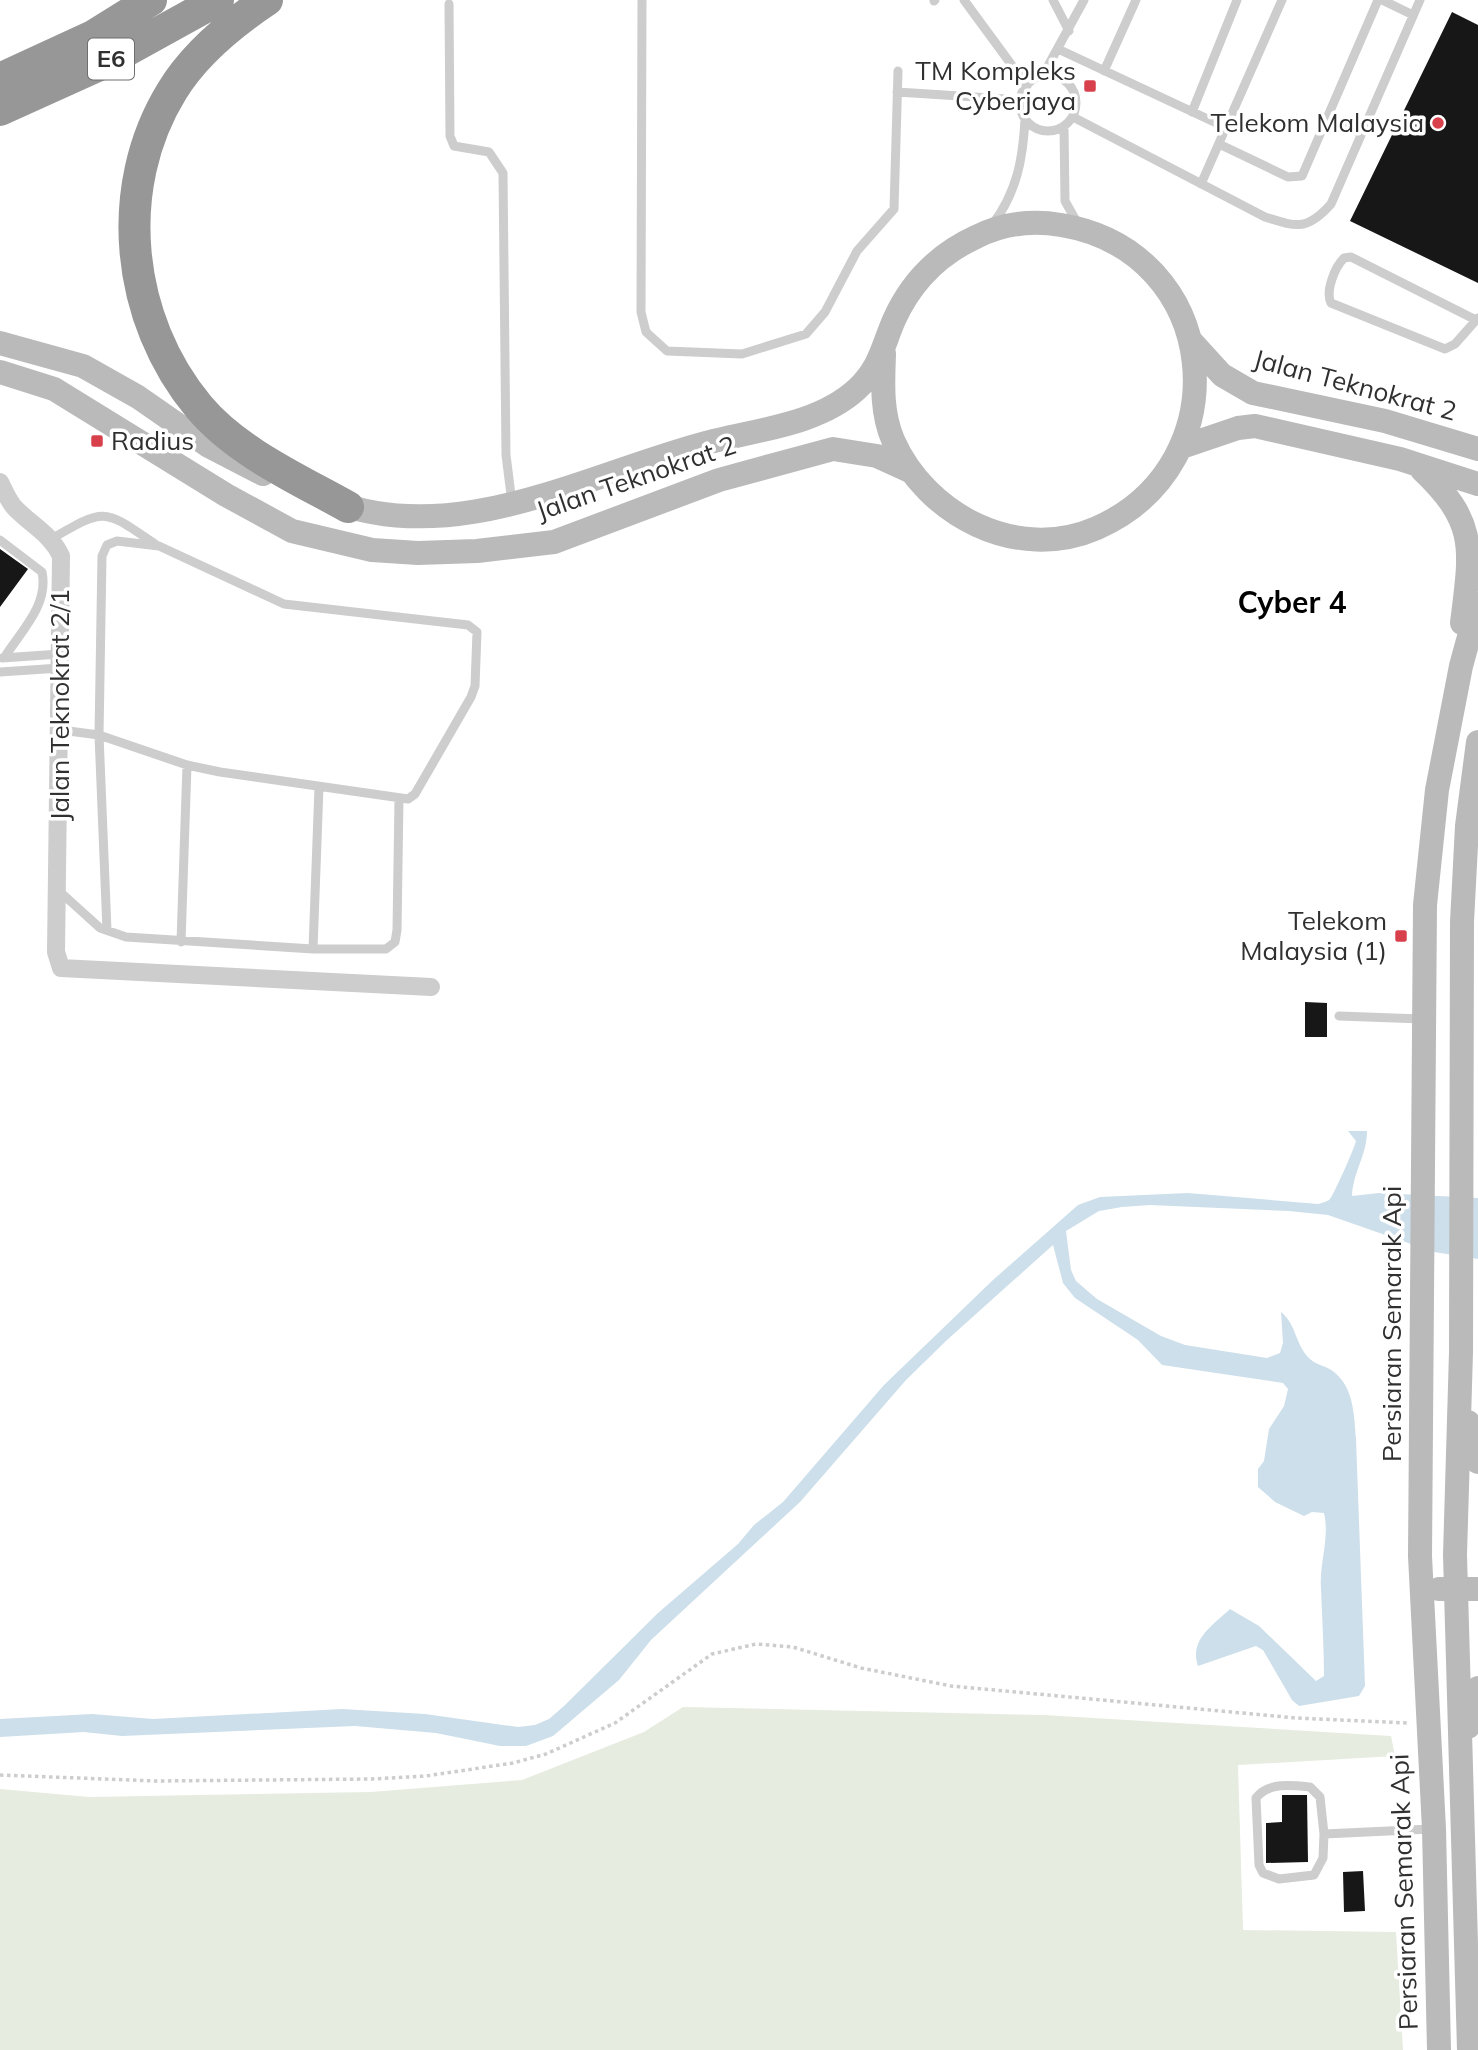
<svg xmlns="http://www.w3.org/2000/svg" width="1478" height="2050" font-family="Mulish,sans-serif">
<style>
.green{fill:#e6ecdf}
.water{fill:#cddfea}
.building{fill:#171717}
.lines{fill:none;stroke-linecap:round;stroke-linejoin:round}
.path{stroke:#cdcdcd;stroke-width:3.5;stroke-dasharray:3.5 3.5;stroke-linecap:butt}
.lane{stroke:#cdcdcd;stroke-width:9}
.street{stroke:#cdcdcd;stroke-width:18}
.secondary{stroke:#bababa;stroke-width:24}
.highway{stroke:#979797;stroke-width:32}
.poi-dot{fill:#d8414b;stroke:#fff;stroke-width:2.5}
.labels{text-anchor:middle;stroke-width:7;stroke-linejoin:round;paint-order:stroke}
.shield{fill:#fff;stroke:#6e6e6e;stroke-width:2}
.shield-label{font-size:24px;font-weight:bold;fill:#303030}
.poi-label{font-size:26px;fill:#303030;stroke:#fff;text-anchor:end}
.street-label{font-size:26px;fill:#303030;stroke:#fff}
.quarter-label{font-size:30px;font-weight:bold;fill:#000;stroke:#fff}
</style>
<rect width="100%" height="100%" fill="#fff"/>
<path class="green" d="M683 1707 1044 1715 1391 1736 1395 1756 1238 1765 1243 1930 1396 1932 1403 2050H0V1789L89 1797 371 1792 522 1780 644 1732Z"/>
<path class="water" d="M1348 1131H1367C1367 1155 1353 1172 1352 1196L1379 1193 1478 1198V1259L1434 1252 1328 1215 1289 1211 1150 1205 1122 1207 1099 1211 1066 1231 1071 1270 1076 1281 1097 1299 1161 1336 1185 1345 1267 1358 1280 1353 1283 1343 1281 1312C1297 1325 1295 1345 1310 1359 1316 1365 1327 1366 1334 1372 1354 1388 1354 1415 1356 1439L1365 1686 1359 1696 1299 1706 1292 1700 1263 1650 1256 1646 1198 1666C1189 1640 1212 1626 1230 1609L1259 1626 1316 1681 1324 1676C1324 1647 1322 1618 1321 1589 1319 1563 1330 1538 1324 1513L1312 1512 1304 1516 1275 1502 1258 1487V1469L1264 1461 1269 1429 1284 1406 1288 1389 1283 1383 1162 1365 1138 1340 1075 1298 1063 1283 1053 1245 947 1340 906 1380 800 1502 651 1640 619 1680 553 1736 526 1746H500L436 1733 355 1726 122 1736 84 1732 0 1737V1719L92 1714 153 1719 342 1709 425 1714 518 1727 535 1725 549 1719 564 1706 658 1613 738 1544 754 1525 783 1502 884 1385 993 1280 1078 1205 1100 1197 1188 1193 1318 1204C1319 1204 1328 1201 1329 1200 1333 1197 1354 1149 1356 1141Z"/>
<path class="building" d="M1452 12 1478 25V283L1350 221Z
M0 549 28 569 0 607Z
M1305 1002 1327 1003V1037H1305Z
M1282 1795H1307L1308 1862 1266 1863V1823L1282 1822Z
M1363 1871 1365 1911 1344 1912 1343 1872Z"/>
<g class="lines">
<path class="path" d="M1419 411 1424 400
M0 1775 156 1781 372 1779 426 1776 513 1763 546 1754 615 1723 712 1654 756 1644 793 1647 861 1668 951 1686 1296 1718 1408 1723"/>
<path class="lane" d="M642 0 641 312 646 332 667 351 742 354 806 334 825 312 857 251 894 209 898 71
M964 0 1027 86
M1053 0 1069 31
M1382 0 1413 15
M934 1 935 0
M449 4 450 136 454 146 489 152 503 173 506 455 512 503
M1058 49 1227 128
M1104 71 1136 0
M1043 75 1084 0
M1020 103a28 28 0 1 1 56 0a28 28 0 1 1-56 0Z
M897 92 1021 100
M1192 112 1237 0
M1073 117 1265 217C1297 227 1307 231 1331 204L1420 0
M1326 118 1361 133
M1064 127 1065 201 1079 226
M1219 144 1288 177 1302 176 1378 0
M1201 184 1282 0
M992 225C1017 192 1023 159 1025 119
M1476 320 1351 257 1344 258C1335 267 1325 291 1331 303L1445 349 1455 344 1478 318
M53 538C106 507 104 509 155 544
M0 540 42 572C49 605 21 631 4 658
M2 658 60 654
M0 672 60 668
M61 730 99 735 187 765 220 772 408 799 415 794 471 697 475 686 477 632 468 625 284 604 159 546 117 541 107 545 102 556 99 735 107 930
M58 890 100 928 126 937 313 949H386L395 942 397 930 399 799
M181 942 187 765
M313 949 319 787
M1339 1016 1422 1019
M1324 1834 1323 1858 1314 1875 1279 1879 1263 1873 1259 1865 1256 1798C1268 1782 1292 1785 1310 1787L1320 1797 1324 1834 1431 1829"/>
<path class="street" d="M0 482C4 490 8 500 14 507 31 525 51 534 61 556L56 952 61 968 431 987"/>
<path class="secondary" d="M1191 341 1222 375 1253 393 1385 421 1478 449
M0 343 83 366 138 397 207 445 263 474
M0 372 54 389 226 495 292 531 372 550 418 553 477 551 554 542 719 480 833 449 877 456 910 471
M1182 447 1238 428 1255 426 1400 459 1478 484
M1422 470C1478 523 1471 549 1462 623
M332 501C455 548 584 476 702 444 752 430 817 426 857 389 880 368 883 345 894 320 911 282 939 254 976 237 1002 224 1032 220 1061 225 1221 251 1243 463 1097 528 1017 563 926 515 893 440 881 412 883 383 884 354
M1468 1422 1478 1462
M1439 1589H1478
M1468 1727 1478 1688
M1439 2050 1434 1829 1420 1556 1425 905 1437 790 1461 666 1478 604
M1469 2050 1455 1555 1461 1352 1462 922 1467 826 1478 742"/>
<path class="highway" d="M267 0C231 24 195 53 172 91 112 188 126 320 199 407 237 452 298 479 348 507
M0 79 93 36 151 0
M0 110 104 63 218 0"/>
</g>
<g class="poi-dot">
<rect x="1083" y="79" width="14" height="14" rx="3.5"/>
<circle cx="1438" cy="123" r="7"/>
<rect x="90" y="434" width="14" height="14" rx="3.5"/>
<rect x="1394" y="929" width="14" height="14" rx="3.5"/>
</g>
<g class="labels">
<rect class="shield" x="88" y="38.5" width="46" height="41" rx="5"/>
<g class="shield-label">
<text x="111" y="67">E6</text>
</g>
<g class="poi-label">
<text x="1076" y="80">TM Kompleks<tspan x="1076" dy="30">Cyberjaya</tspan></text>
<text x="1424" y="132">Telekom Malaysia</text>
<text x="111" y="450" text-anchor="start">Radius</text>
<text x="1387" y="930">Telekom<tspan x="1387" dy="30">Malaysia (1)</tspan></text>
</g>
<g class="street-label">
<text transform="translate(1355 385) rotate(15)" y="9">Jalan Teknokrat 2</text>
<text transform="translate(636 478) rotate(-19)" y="9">Jalan Teknokrat 2</text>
<text transform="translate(60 705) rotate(-90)" y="9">Jalan Teknokrat 2/1</text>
<text transform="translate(1392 1324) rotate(-90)" y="9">Persiaran Semarak Api</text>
<text transform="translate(1404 1892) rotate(-92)" y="9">Persiaran Semarak Api</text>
</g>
<g class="quarter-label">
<text x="1292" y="613">Cyber 4</text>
</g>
</g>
</svg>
